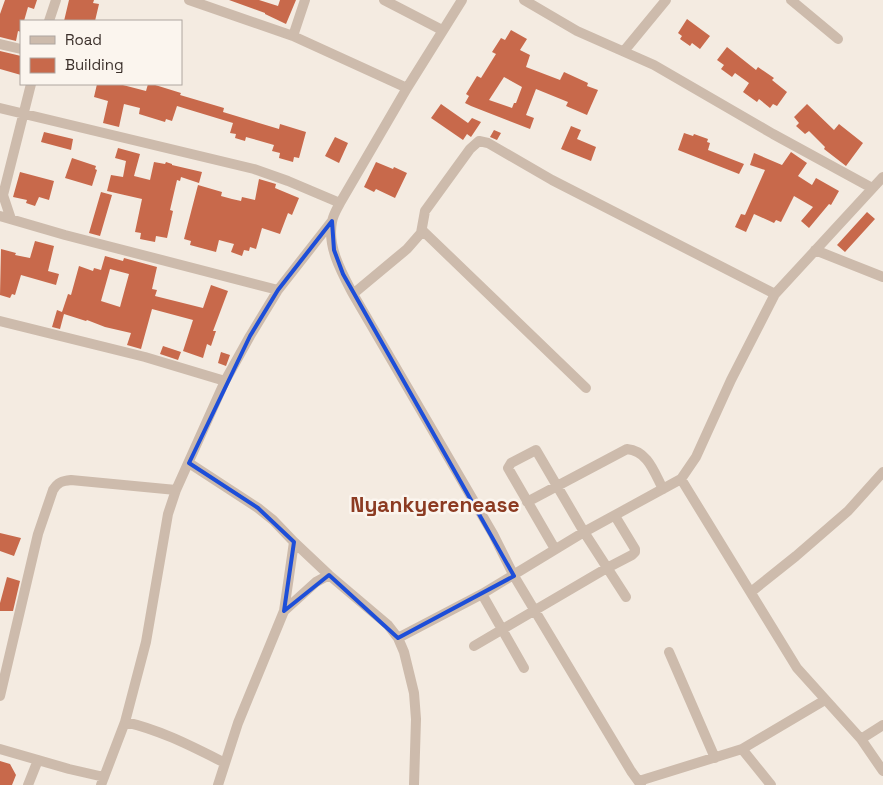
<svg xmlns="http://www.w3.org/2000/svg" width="883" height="785" font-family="'Space Grotesk',sans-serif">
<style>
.building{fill:#c8694b;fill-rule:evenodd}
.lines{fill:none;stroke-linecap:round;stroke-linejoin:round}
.minor{stroke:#cdbbac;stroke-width:10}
.marked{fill:none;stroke:#1d4ed8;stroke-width:4;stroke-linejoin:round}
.labels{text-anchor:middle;stroke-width:5;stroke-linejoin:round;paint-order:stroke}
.district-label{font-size:21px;font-weight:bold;fill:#8c3b22;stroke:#fbf5ee}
</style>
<rect width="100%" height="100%" fill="#f4ebe1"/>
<path class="building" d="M5 0H37L34 9 28 7 24 21H21V32L18 31 16 41 0 37V14Z
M69 0H94L93 3 99 4 95 21H64Z
M229 0H259L278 6 280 0H296L286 24 265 14V13Z
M687 19 710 36 700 49 692 43 690 46 680 39 682 36 678 33Z
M511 30 527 39 520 50 530 55 526 67 560 80 564 72 588 83 587 86 598 90 587 115 566 106 568 102 536 89 526 115 534 118 530 129 471 106 465 103 469 96 466 94 477 76 481 78 496 54 492 52 501 38 505 40ZM504 77 522 87 516 103H514L512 108 489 100Z
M727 47 756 70 758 67 774 78 772 80 787 92 777 106 773 104 770 108 759 99 757 102 743 92 749 83 735 73 732 77 721 69 724 65 717 60Z
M0 51 21 56V75L0 69Z
M97 84H119L146 91 148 84H152L181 93 180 95 224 108 223 112 279 129 280 124 306 132 299 158 294 157 293 162 279 158 280 153 272 151 274 145 246 137 245 141 235 138 236 134 230 133 233 123 177 106 172 121 166 119 165 122 139 114 140 108 124 104 119 127 103 123 108 101 94 97Z
M441 104 468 123 472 118 481 122 471 137 467 134 463 140 431 118Z
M807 104 834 130 839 124 863 143 846 166 824 149 825 147 809 131 805 134 796 126 799 123 794 117Z
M571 126 581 130 577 139 596 147 591 161 561 149Z
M494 130 501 133 497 140 490 137Z
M44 132 73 139 71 150 41 142Z
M684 133 693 136 694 134 708 139 707 142 710 143 708 150 744 164 739 174 678 150Z
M335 137 348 143 339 163 325 156Z
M118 148 140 154 134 176 150 180 154 162 165 164 166 162 172 164V165L202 172 199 183 181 177 180 181 177 180 170 210 173 211 167 238 156 236 155 242 140 239 141 233 135 232 142 199 107 191 111 175 123 177 126 161 115 158Z
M791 152 807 163 798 176 812 185 816 178 839 191 831 205 829 204 809 228 801 221 813 207 794 196 781 222 776 220 774 223 754 214 746 232 735 227 741 214 745 215 765 170 750 165 754 153 782 165Z
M72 158 96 166 95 169 97 170 92 186 65 178Z
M376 162 393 169 394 167 407 173 395 198 376 189 374 192 364 187Z
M20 172 54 181 49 200 39 197 35 206 26 203 27 200 13 197Z
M259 179 276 184 275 188 299 198 292 215 288 213 280 234 262 228 256 249 250 247 249 251 244 250 242 256 231 252 234 244 219 240 216 252 190 245 191 241 184 239 198 185 222 192 221 196 232 199 241 201 242 197 255 200Z
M101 192 112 195 100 236 89 233Z
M867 212 875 219 845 252 837 245Z
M35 241 54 246 48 271 59 274 56 285 21 275 15 295 12 294 10 298 0 295 1 249 16 253 15 255 30 258Z
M105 256 123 261 124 258 157 267 152 289 157 290 155 296 203 308 211 285 228 291 213 331H216L211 346 207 344 203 358 183 351 193 320 152 309 141 349 127 345 131 333 105 327 87 320 86 321 64 314 60 329 52 327 57 310 62 312 68 294 71 295 79 266 93 271 94 268 101 270ZM110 269 129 274 120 307 101 301Z
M163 346 181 352 178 360 160 354Z
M221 352 230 355 226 366 218 363Z
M0 533 21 538 14 556 0 551Z
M7 577 20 581 13 611H0V603Z
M0 761 10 764 16 775 12 785H0Z"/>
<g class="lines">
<path class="minor" d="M189 0 293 36 407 88
M384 0 442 30
M462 0 407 88 340 203C337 209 333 215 332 222 327 247 342 273 353 294L493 534 514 576 631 771 641 785
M524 0 577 31 654 65 773 134 872 188
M791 0 838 39
M49 21 56 0
M293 36 305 0
M0 44 21 49
M624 51 666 0
M0 108 254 169 288 181 340 203
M3 195 11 219
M0 197 3 195 31 84
M0 216 65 235 278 290
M422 230 586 388
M815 250 883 277
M353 294 407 249 421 233 425 211 470 149 479 141 488 143 552 180 775 294
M0 321 145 357 225 381
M189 463 258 508 273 520 294 542 284 611 238 723 218 785
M681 479 797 668 861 739 883 771
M527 502 627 449C648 451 654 472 663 489
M294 542 329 575 388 625 398 638 404 652 414 693 416 719 414 785
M555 549 508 468 511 463 536 450 584 532 626 597
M751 592 796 556 848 511 883 472
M482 594 524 668
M284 611 316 582 329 575
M398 638 482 594 584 532 681 479 696 457 731 380 775 294 883 177
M474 646 607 568 632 555 635 552V549L615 516
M669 652 715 758
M0 696 38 534 53 490C58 482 62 481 71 480L176 490
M125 722C161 730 193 747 225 763
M861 739 883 725
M0 749 69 769 104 777
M742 749 771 785
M639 781 742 749 825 700
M28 785 38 760
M101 785 125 722 146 642 168 514 176 490 225 381 250 336 278 290 332 221"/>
</g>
<path class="marked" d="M332 221 334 250 343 274 514 576 398 638 329 575 284 611 294 542 258 508 189 463 250 336 278 290Z"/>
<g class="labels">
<g class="district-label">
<text x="435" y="512">Nyankyerenease</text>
</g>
</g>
<rect x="20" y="20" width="162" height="65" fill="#fbf5ee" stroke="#aea6a0"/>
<rect x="30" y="36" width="25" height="8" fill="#cdbbac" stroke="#aea6a0"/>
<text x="65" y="45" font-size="15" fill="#3b302b">Road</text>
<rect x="30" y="58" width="25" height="15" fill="#c8694b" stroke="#aea6a0"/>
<text x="65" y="70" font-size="15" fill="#3b302b">Building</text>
</svg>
